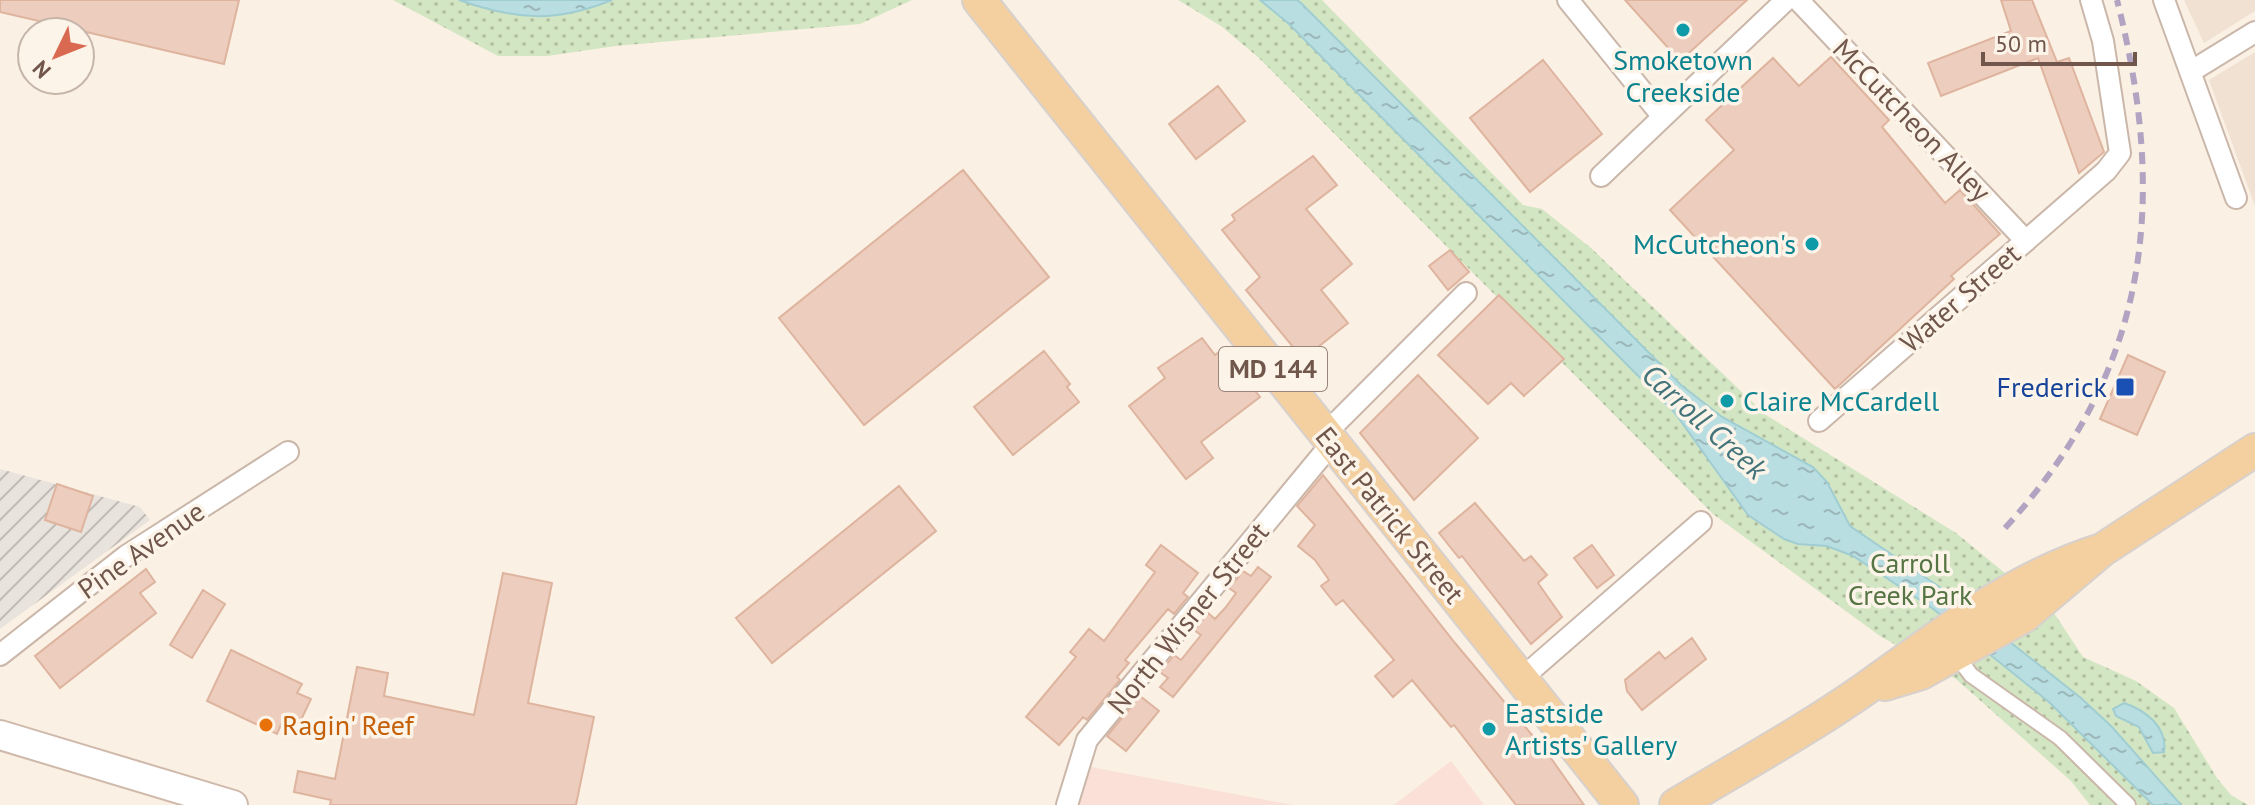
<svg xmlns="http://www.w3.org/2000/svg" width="2255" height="805" font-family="'PT Sans',sans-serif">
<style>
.residential{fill:#f1e1d2}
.commercial{fill:#fae0d7}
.industrial{fill:url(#industrial-furrows)}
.green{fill:url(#green-dots)}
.water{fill:url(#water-ripples);stroke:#a0cdd2;stroke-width:2}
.building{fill:#edcdbd;stroke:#deb49f;stroke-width:2}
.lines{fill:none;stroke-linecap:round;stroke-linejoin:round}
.pedestrian-casing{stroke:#cab7aa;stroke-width:18}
.minor-casing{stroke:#cab7aa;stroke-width:24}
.secondary-casing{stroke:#cfb9ab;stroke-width:32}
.primary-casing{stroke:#d7d0cd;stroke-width:36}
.pedestrian{stroke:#fff;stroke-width:14}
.minor{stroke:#fff;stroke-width:20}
.secondary{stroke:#fff;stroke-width:28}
.primary{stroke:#f4d0a0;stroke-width:32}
.rail{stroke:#b2a3c2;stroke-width:6;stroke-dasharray:12 8;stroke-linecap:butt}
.culture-dot{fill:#0f9aa8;stroke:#fdf4e9;stroke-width:3}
.transit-dot{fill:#1a4fb4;stroke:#fdf4e9;stroke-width:3}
.food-dot{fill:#e8710a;stroke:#fdf4e9;stroke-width:3}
.labels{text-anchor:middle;stroke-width:7;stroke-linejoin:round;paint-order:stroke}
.shield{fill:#fdf4e9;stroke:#9a857a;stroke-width:2}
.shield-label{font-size:26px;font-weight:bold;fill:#70564b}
.culture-label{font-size:28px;fill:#0d838f;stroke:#fdf4e9;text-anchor:start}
.street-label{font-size:28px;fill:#70564b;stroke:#fdf4e9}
.transit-label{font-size:28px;fill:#164399;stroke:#fdf4e9;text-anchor:end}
.park-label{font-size:28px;fill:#557544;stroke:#fdf4e9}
.food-label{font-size:28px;fill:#c56008;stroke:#fdf4e9;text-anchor:start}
.water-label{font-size:30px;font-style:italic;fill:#44747b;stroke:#fdf4e9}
</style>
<defs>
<pattern id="industrial-furrows" width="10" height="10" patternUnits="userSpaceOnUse" patternTransform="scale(2)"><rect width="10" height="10" fill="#e9e3dd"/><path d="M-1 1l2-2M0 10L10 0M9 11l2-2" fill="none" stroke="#c1bbb5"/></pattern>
<pattern id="green-dots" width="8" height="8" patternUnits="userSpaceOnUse" patternTransform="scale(2)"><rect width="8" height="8" fill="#d3e6c3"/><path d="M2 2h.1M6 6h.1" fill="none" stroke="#b0bda0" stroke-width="1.8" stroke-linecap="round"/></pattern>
<pattern id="water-ripples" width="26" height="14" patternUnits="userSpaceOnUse" patternTransform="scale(2)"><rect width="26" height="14" fill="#b9dee2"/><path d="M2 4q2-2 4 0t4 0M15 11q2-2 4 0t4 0" fill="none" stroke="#9bb7b9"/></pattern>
</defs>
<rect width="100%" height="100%" fill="#faf0e3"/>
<path class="residential" d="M2184 0H2255V11L2204 43Z
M2255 52V206L2209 80Z"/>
<path class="commercial" d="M1451 761 1484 805H1394Z
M1089 766 1096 768 1293 805H1079Z"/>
<path class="industrial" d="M0 469 140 507 150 520 0 629Z"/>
<path class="green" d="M393 0H912L860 24 616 46 547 56H498Z
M1178 0H1322L1523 205 1542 209 1591 248 1766 415 1956 533 2054 613 2083 657 2136 681 2174 708 2217 778 2231 795 2248 805H2090L2071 781 1956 679 1880 636 1713 514 1259 58 1221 26Z"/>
<path class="water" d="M459 0H612C555 23 516 20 459 0Z
M1260 0H1297L1301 3 1681 385 1722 417 1813 467 1827 482 1850 526 1944 590 2081 698 2112 727 2181 805H2153L2049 702 1932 608 1853 556 1827 546 1798 544 1784 539 1748 515 1675 413 1288 23Z
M2124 703C2145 710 2168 727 2164 752L2153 753 2139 727 2116 716 2113 709Z"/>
<path class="building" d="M0 0H239L224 64 0 12Z
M1625 0H1747L1680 61Z
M2001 0H2032L2057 62 2069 58 2104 152 2079 173 2038 58 1941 96 1928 63 2011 31Z
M1831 57 1889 120 1882 127 1945 203 1960 190 2000 234 1951 276 1954 279 1835 389 1670 210 1734 150 1706 120 1773 58 1799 86Z
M1543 60 1602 134 1530 192 1470 118Z
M1218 86 1245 121 1196 159 1169 124Z
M1313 156 1337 185 1306 209 1352 264 1321 290 1348 323 1303 359 1246 290 1260 277 1222 230 1235 220 1232 215Z
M963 170 1049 277 864 425 779 318Z
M1450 250 1469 272 1448 290 1429 266Z
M1499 295 1564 359 1524 396 1511 383 1488 404 1438 355Z
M1202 338 1215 355 1223 349 1260 397 1201 442 1213 458 1186 479 1129 406 1165 378 1158 368Z
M1044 351 1070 384 1067 387 1079 402 1013 455 974 407Z
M2128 355 2165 372 2137 435 2100 419Z
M1418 375 1478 438 1414 500 1360 433Z
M1323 475 1455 643 1548 754 1584 805H1516L1454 725 1451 727 1412 680 1393 697 1375 676 1394 660 1343 600 1336 605 1321 586 1329 580 1315 560 1298 546 1315 525 1297 506Z
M57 484 93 496 81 532 45 520Z
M899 486 936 531 772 663 736 618Z
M1475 503 1524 561 1531 556 1547 575 1538 583 1562 617 1531 644 1462 556 1459 558 1439 533Z
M1161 545 1198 573 1183 593 1188 597 1174 614 1168 609 1125 660 1129 663 1117 677 1120 680 1087 720 1083 717 1059 745 1026 717 1076 657 1070 652 1089 629 1104 641 1155 572 1146 565Z
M1592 545 1614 575 1597 588 1574 558Z
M1258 567 1271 577 1173 697 1160 687 1168 678 1160 672 1174 655 1181 660 1201 635 1194 630 1208 613 1215 619 1226 607 1236 593 1229 588 1243 571 1251 576Z
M146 569 155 582 140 593 156 613 60 688 35 656Z
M503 573 552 583 528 703 594 717 576 805H330L331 800 294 792 298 771 335 779 357 667 388 673 384 696 474 715Z
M203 590 225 604 192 658 170 645Z
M1692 638 1706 659 1642 710 1627 691 1625 680 1659 652 1665 659Z
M231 650 302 684 297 693 311 699 301 720 286 713 277 734 207 701Z
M1140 696 1159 711 1126 751 1107 736Z"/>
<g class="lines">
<g class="pedestrian-casing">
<path id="pedestrian" d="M1965 667 1971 675 2060 738 2128 805"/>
</g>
<g class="minor-casing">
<path id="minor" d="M1568 0 1663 117
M1798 0 2026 241
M2164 0 2236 198
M2190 72 2255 32
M1601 176 1786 0
M1819 421 2106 171 2120 153 2103 41 2091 0
M1325 434 1466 293
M0 655 126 556 288 452
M1521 679 1701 522
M1067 805 1087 740 1332 443"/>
</g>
<g class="secondary-casing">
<path id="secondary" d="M0 735 233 805"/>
</g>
<g class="primary-casing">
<path id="primary" d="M979 0 1622 805
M1885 684 1921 673 2024 616 2102 550 2255 450
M1676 805C1739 767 1805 731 1865 689 1941 635 2012 578 2102 550"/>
</g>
<use href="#pedestrian" class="pedestrian"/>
<use href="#minor" class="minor"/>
<use href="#secondary" class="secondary"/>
<use href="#primary" class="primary"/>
<path class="rail" d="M2005 528C2150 370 2168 201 2117 0"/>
</g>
<g class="culture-dot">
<circle cx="1683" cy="30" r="8"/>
<circle cx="1812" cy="244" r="8"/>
<circle cx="1727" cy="401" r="8"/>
<circle cx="1489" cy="729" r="8"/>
</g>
<rect class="transit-dot" x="2115" y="377" width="20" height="20" rx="4"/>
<circle class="food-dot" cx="266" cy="725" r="8"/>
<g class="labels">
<rect class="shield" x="1219" y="347" width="108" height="44" rx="6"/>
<g class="shield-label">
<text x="1273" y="378">MD 144</text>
</g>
<g class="culture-label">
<text x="1683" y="70" text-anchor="middle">Smoketown<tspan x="1683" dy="32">Creekside</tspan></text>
<text x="1796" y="254" text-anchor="end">McCutcheon's</text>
<text x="1743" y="411">Claire McCardell</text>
<text x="1505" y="723">Eastside<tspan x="1505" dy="32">Artists' Gallery</tspan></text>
</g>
<g class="street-label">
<text transform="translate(1912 120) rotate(46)" y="10">McCutcheon Alley</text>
<text transform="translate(1960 298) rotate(-41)" y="10">Water Street</text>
<text transform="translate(1390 515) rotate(51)" y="10">East Patrick Street</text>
<text transform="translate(141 550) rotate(-35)" y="10">Pine Avenue</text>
<text transform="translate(1188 618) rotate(-51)" y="10">North Wisner Street</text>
</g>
<g class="transit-label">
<text x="2107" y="397">Frederick</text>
</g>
<g class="park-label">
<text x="1910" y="573">Carroll<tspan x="1910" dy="32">Creek Park</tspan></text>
</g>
<g class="food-label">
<text x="282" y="735">Ragin' Reef</text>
</g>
<g class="water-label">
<text transform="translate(1704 422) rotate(42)" y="10">Carroll Creek</text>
</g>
</g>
<g transform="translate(56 56) rotate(227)"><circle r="38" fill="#fdf4e9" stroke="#c5b5aa" stroke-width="2"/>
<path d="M0-6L14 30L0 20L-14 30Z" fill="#da6951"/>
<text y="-12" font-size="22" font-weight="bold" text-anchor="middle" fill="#70564b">N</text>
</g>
<path d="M1983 52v12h152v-12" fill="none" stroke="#70564b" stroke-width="4"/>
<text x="1995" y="52" font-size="24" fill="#70564b" stroke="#fdf4e9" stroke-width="6" paint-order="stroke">50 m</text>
</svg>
